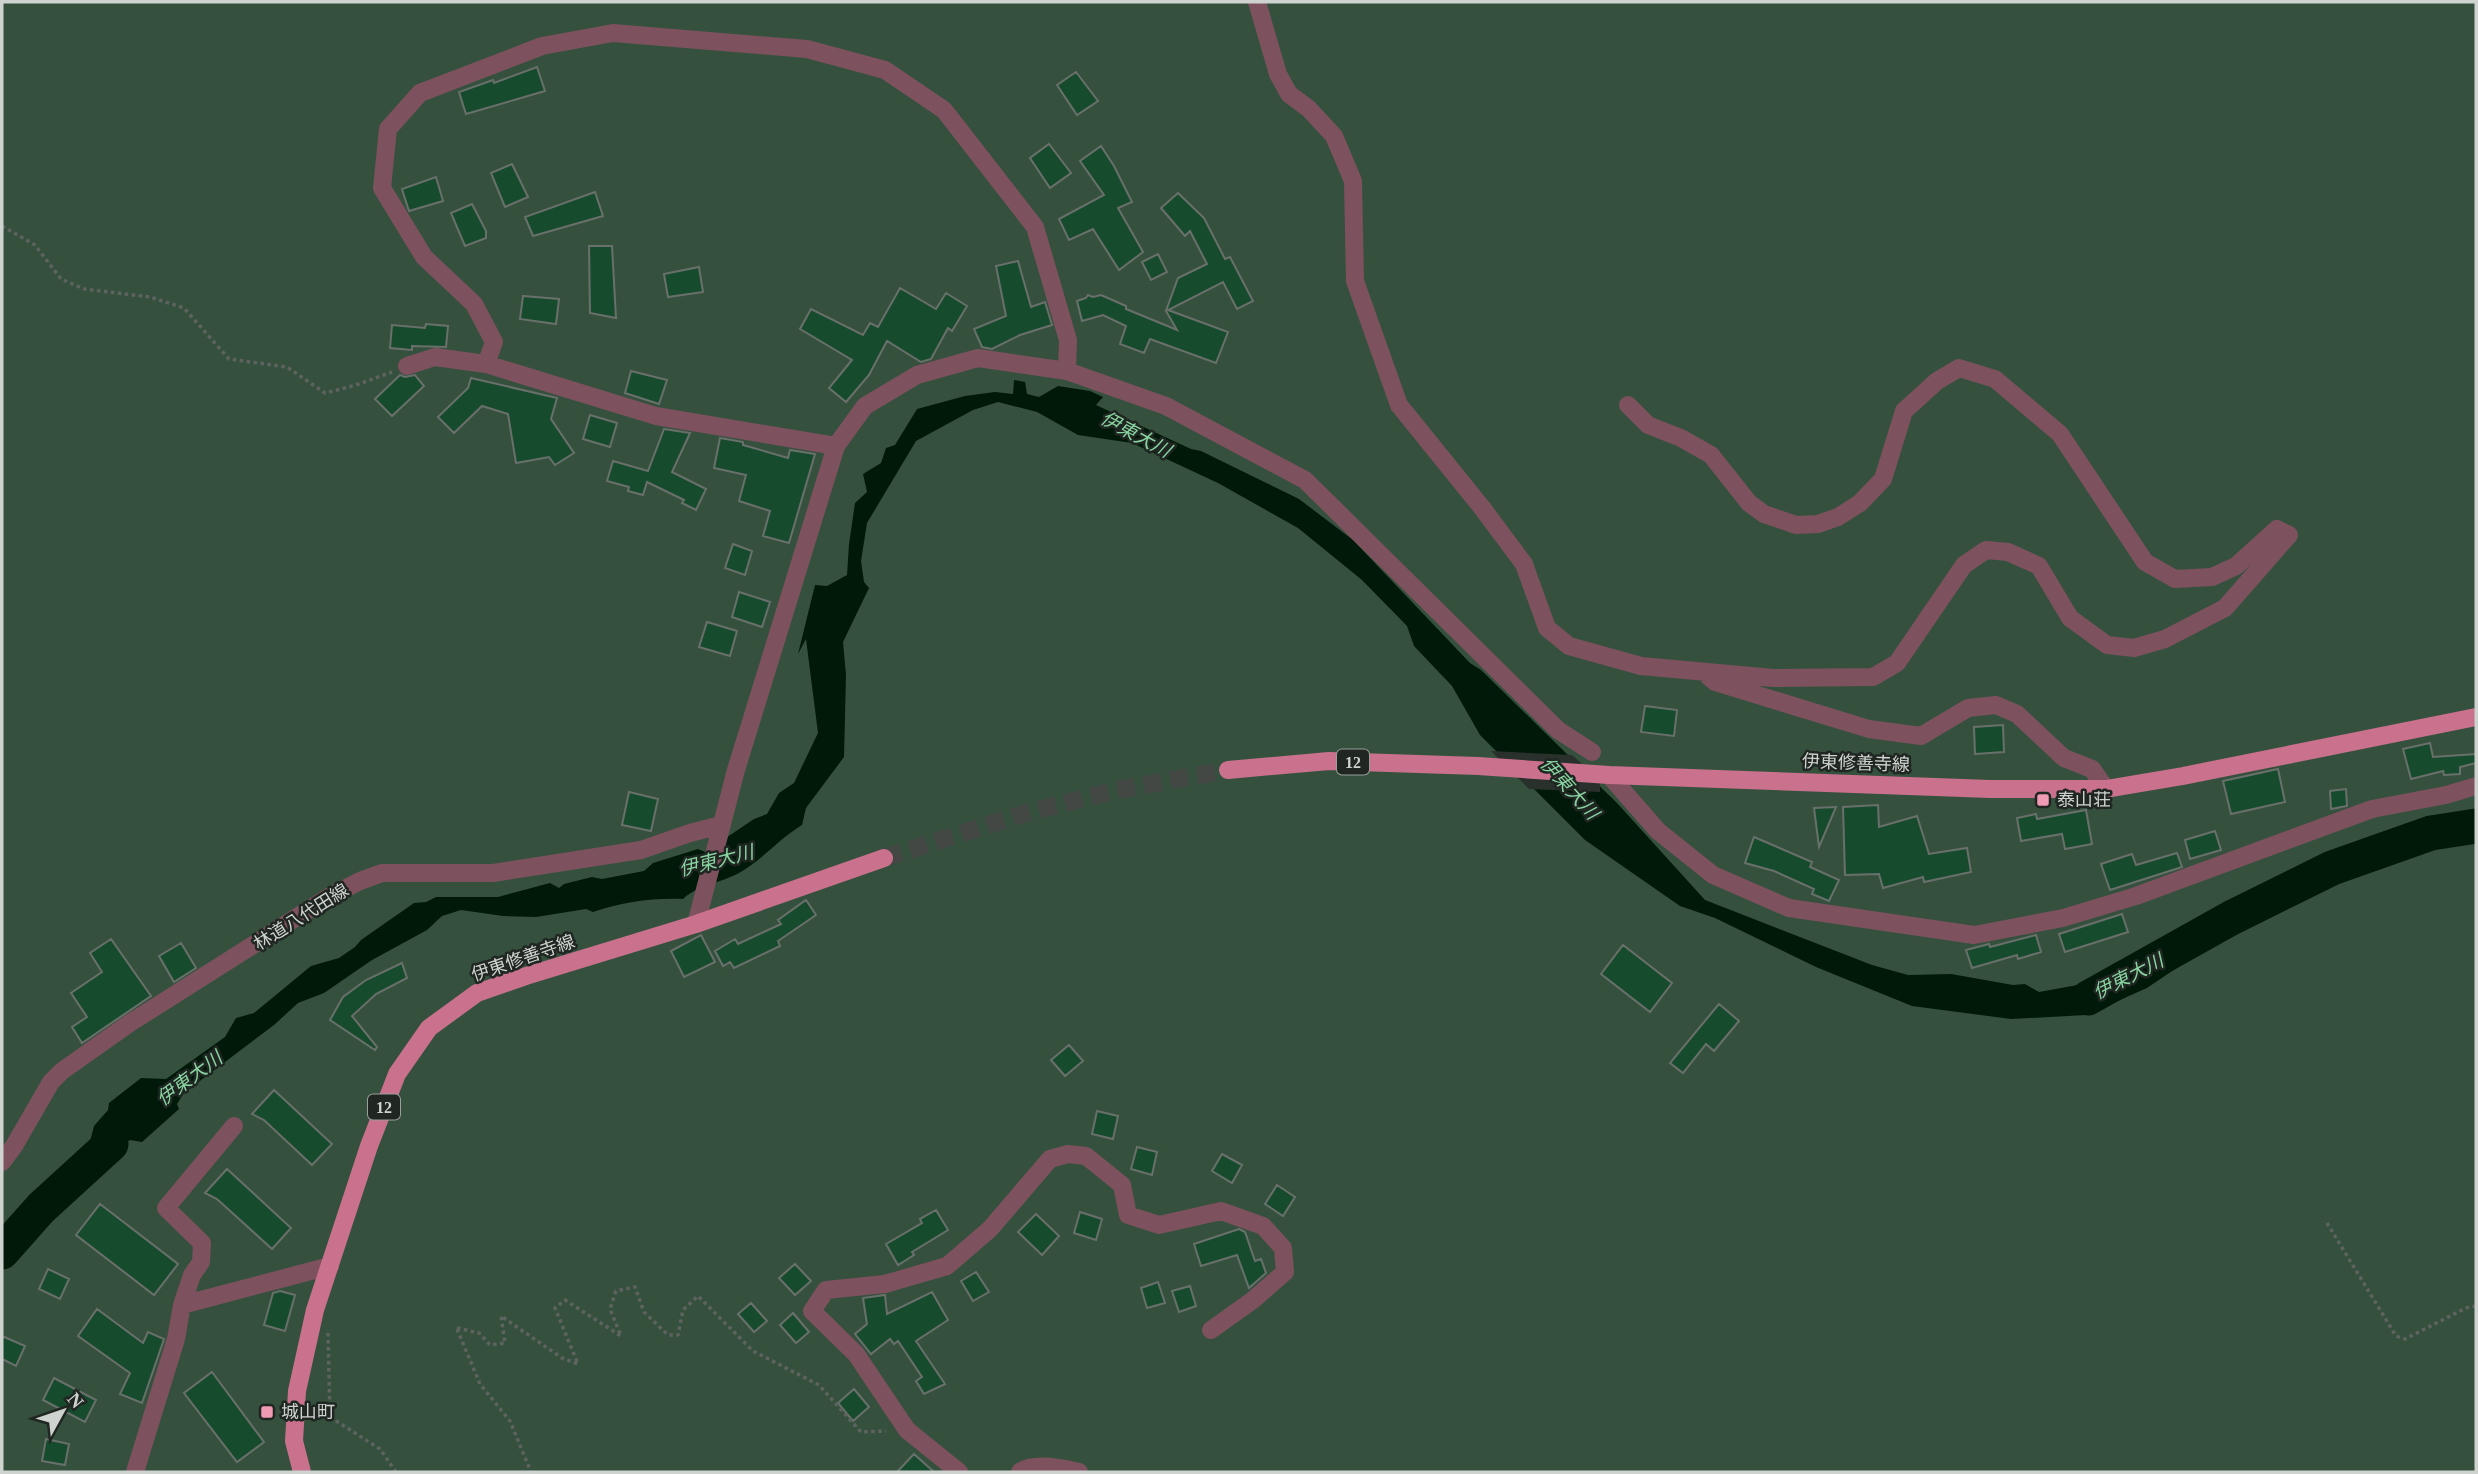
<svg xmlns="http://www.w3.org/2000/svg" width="2478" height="1474" font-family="'Times New Roman','Noto Sans JP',serif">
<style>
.green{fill:#35513e}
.water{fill:#011909}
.pier{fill:#2a302c}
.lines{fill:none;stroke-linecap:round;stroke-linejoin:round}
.river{stroke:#011909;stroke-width:35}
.building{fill:#174b2d;stroke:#69706b;stroke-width:2}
.primary-tunnel{stroke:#434845;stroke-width:18;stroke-dasharray:18 9;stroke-linecap:butt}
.path{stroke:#5e635f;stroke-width:3.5;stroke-dasharray:3.5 3.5;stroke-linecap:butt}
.minor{stroke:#7d515e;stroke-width:18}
.primary{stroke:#ca718d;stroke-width:18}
.poi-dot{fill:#f19ab3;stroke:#202622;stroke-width:2.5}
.labels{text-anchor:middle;stroke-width:5;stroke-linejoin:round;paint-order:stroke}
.shield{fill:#202622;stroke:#9a9f9c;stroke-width:2}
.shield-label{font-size:16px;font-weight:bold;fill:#cfd3d0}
.street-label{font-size:18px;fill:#cfd3d0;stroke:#202622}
.poi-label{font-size:18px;fill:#cfd3d0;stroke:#202622;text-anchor:start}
.water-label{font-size:19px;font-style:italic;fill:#88d5a1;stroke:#202622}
</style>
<rect width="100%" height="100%" fill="#2a302c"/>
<path class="green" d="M2 2H2476V1472H2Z"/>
<path class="water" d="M1014 380 1025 382 1027 394 1039 397 1058 386 1090 391 1103 397 1096 405 1191 449 1201 451 1299 499 1353 540 1470 663 1481 670 1617 803 1705 900 1872 965 1908 975 1951 974 2013 985 2025 984 2039 992 2149 972 2201 927 2178 967 2147 988 2086 1015 2011 1019 1912 1006 1816 967 1715 918 1680 906 1585 840 1480 735 1452 686 1414 646 1407 626 1362 580 1298 528 1218 483 1132 443 1078 435 1037 412 998 402 973 410 916 441 867 523 861 561 864 582 869 588 843 642 846 675 844 757 806 808 802 825C779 839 762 860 739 873 721 883 699 884 683 899 650 898 624 902 593 912L586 909 536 917 503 916 461 910 442 916 427 930 372 960 324 993 298 1003 274 1025 184 1093 177 1104 179 1109 142 1142 130 1140 102 1157 72 1184 87 1153 94 1126 108 1110 109 1103 141 1078 166 1079 225 1037 236 1018 254 1013 311 966 339 958 355 947 361 940 414 903 426 902 436 897H498L550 883 559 888 564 884 592 877 602 879 644 871 653 863 698 849 705 852 754 819 767 814 779 793 794 783 818 733 806 639 798 654 815 585 827 586 847 575 849 544 855 503 867 492 863 474 881 463 886 448 895 445 917 409 965 396 995 392 1013 394Z"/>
<path class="pier" d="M1491 751 1572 755 1581 763 1580 775 1600 782V792L1529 789Z"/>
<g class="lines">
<path class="river" d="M2088 998 2231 918 2332 868 2431 833 2476 826
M2 1252 41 1208 111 1144"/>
</g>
<path class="building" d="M537 67 545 91 466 114 459 92 493 80 494 83Z
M1076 72 1098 101 1077 115 1057 85Z
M1049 144 1071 173 1050 188 1030 158Z
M1101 146 1114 166 1132 202 1118 208 1143 252 1119 270 1093 229 1069 240 1059 219 1104 195 1080 161Z
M512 164 528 197 505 207 491 173Z
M436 177 443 201 409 211 402 189Z
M595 192 603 216 533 236 525 217Z
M1178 193 1204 218 1225 259 1230 257 1253 301 1237 309 1223 282 1168 310 1228 332 1216 363 1150 339 1144 353 1120 344 1126 326 1103 315 1082 321 1077 301 1086 298 1088 295 1093 297 1101 295 1126 306V309L1177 330 1166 311 1178 278 1207 264 1190 231 1185 236 1161 208Z
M472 204 486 231V238L465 246 451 213Z
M589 246H612L616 318 590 313Z
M1158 254 1167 272 1151 280 1142 262Z
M1018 261 1031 307 1045 302 1052 325 1020 335 992 349 982 347 974 329 1006 316 996 266Z
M699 267 703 292 668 297 664 274Z
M900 288 936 309 946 293 967 306 952 331 948 328 931 359 921 362 887 341 869 375 846 402 829 388 852 360 800 329 811 309 863 335 870 323 878 327Z
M523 296 559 299 556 324 520 319Z
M426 324 448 326 446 347 412 346V350L390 348 392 325 425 328Z
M631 371 667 380 659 404 625 393Z
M400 375 405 377 415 375 424 386 392 416 375 399Z
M471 378 557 398 551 419 574 453 555 465 549 457 516 463 508 414 482 406 454 433 438 417 468 388Z
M590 415 617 423 610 447 583 439Z
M664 429 690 433 672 472 706 489 696 510 682 503 684 500 647 482 643 495 628 491 629 487 607 481 613 461 648 471Z
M720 438 743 442V445L788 458 790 450 815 454 789 543 763 536 770 511 739 501 746 475 714 468Z
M733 544 752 551 745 575 725 568Z
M739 592 770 602 762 627 732 617Z
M707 622 737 631 730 656 699 647Z
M1645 706 1677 710 1674 736 1641 732Z
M2003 725 2004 752 1975 754 1974 727Z
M2430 743 2433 757 2476 754V763L2460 767V774L2444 775 2443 771 2411 779 2403 749Z
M2278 769 2285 802 2231 814 2223 781Z
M2346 789 2347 806 2331 809 2330 791Z
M629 792 658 799 651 831 622 825Z
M1878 805 1879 827 1917 816 1929 854 1967 848 1971 872 1924 882 1923 877 1883 888 1879 874 1845 875 1843 807Z
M1836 807 1819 847 1814 808Z
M2086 810 2092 844 2065 849 2062 834 2021 841 2017 818 2036 814 2037 819Z
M2215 831 2221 850 2190 859 2185 840Z
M1754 837 1812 862 1810 867 1839 880 1829 901 1812 894 1814 889 1774 871 1745 863Z
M2177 853 2182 867 2110 890 2101 864 2132 854 2136 865Z
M806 900 816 915 778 941 780 946 734 968 730 962 723 966 715 951 735 939 738 944 781 924 778 920Z
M2122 914 2128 932 2065 952 2059 934Z
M701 935 715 962 684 977 671 951Z
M2036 935 2041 952 2018 959 2017 955 1972 968 1966 950 1989 944 1990 947Z
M111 939 151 996 82 1043 72 1027 87 1017 71 993 102 972 90 953Z
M181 943 196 968 174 982 159 956Z
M1623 945 1672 983 1650 1012 1601 974Z
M402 963 407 978 376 994 352 1016 377 1047 375 1050 330 1020 343 997 366 980Z
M1719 1004 1739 1021 1714 1051 1706 1044 1683 1073 1670 1063Z
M1069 1045 1083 1061 1065 1076 1051 1060Z
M274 1090 332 1144 312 1165 264 1120 252 1114Z
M1097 1111 1118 1116 1113 1139 1092 1134Z
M1137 1147 1157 1152 1152 1175 1131 1169Z
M1222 1154 1242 1165 1232 1183 1212 1171Z
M227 1169 291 1228 272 1249 217 1199 205 1193Z
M1277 1185 1295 1197 1283 1216 1265 1204Z
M100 1204 178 1264 154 1295 76 1235Z
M936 1210 948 1230 912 1252 914 1255 898 1265 886 1244 922 1223 920 1219Z
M1080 1212 1102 1219 1096 1240 1074 1233Z
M1036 1214 1059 1236 1042 1255 1018 1232Z
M1239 1229 1245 1232 1255 1261 1261 1259 1266 1273 1249 1288 1237 1255 1201 1266 1194 1244Z
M795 1264 811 1281 795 1295 779 1278Z
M48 1269 69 1279 60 1299 39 1289Z
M976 1272 989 1292 973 1301 961 1281Z
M1158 1282 1165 1303 1147 1308 1141 1288Z
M1190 1286 1196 1306 1179 1312 1172 1291Z
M280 1291 295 1295 285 1331 264 1325 273 1293Z
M932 1292 948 1320 916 1341 945 1384 924 1394 916 1381 922 1377 898 1341 894 1344 890 1339 871 1354 855 1334 867 1324 863 1298 885 1295 887 1314Z
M751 1303 767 1321 754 1332 738 1314Z
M97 1309 143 1343 148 1332 164 1339 142 1403 120 1394 130 1373 78 1336Z
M793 1313 809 1332 796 1343 780 1325Z
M2 1336 25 1346 16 1366 2 1359Z
M212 1372 264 1442 237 1462 184 1393Z
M54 1378 96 1400 85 1422 43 1400Z
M854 1389 869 1407 853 1421 838 1403Z
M46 1439 69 1444 65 1465 42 1461Z
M914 1454 934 1472H897Z"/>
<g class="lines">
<path class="primary-tunnel" d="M884 858 1026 813 1117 790 1228 770"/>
<path class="path" d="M2 226 35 245 61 279 84 289 150 297 184 308 229 359 287 367 325 393 356 385 392 372
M2327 1223 2396 1336 2405 1339 2466 1308 2476 1306
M457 1328 479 1333 490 1345 505 1343 501 1316 562 1358 578 1364 555 1308 565 1300 621 1336 610 1309 616 1291 635 1287 644 1312 668 1335H678L683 1310 698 1296 753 1351 819 1385 861 1432 886 1431
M457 1329 480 1384 510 1421 531 1472
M328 1333 330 1417 380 1449 396 1472"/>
<path class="minor" d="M1257 2 1278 74 1289 94 1309 109 1334 136 1353 181 1355 281 1399 405 1483 509 1524 564 1547 628 1569 646 1641 666 1773 678 1873 677 1897 663 1964 565 1986 550 2008 552 2039 566 2070 618 2107 645 2134 648 2165 639 2225 608 2289 535 2277 529 2236 566 2212 577 2175 579 2145 562 2060 434 1995 379 1959 368 1937 381 1904 411 1883 479 1860 503 1838 517 1818 524 1796 525 1764 514 1749 503 1711 455 1681 438 1648 425 1628 405
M486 364 494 342 474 304 424 257 382 188 388 129 420 93 542 46 613 33 807 49 885 70 944 110 1035 227 1068 340 1067 371
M407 366 435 357 486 364 656 416 836 446
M1708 676 1715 682 1869 729 1921 736 1968 708 1996 705 2017 714 2064 758 2092 769 2106 789
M1609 775 1658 831 1713 875 1789 908 1974 935 2063 918 2136 896 2372 809 2446 795 2476 786
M696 924 736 770 836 446 865 406 917 375 978 358 1067 371 1166 406 1305 480 1558 730 1592 752
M2 1162 14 1146 51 1082 62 1071 130 1023 327 898 360 881 382 873H493L641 850 690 833 721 825
M182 1305 192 1275 201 1262 202 1243 166 1208 234 1126
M135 1472 176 1339 182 1305 330 1266
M959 1472 907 1430 856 1354 812 1311 826 1290 885 1284 947 1266 990 1229 1050 1159 1068 1154 1086 1156 1122 1185 1128 1215 1159 1225 1221 1211 1263 1226 1283 1248 1285 1272 1253 1300 1211 1330
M1020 1472C1033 1462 1063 1468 1079 1472"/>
<path class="primary" d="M1228 770 1329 761 1478 766 1609 775 1990 789H2106L2183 776 2476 717
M302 1472 294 1441 297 1391 315 1310 369 1146 397 1074 429 1028 477 993 526 976 696 924 884 858"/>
</g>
<g class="poi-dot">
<rect x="2036" y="793" width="14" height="14" rx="3.5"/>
<rect x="260" y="1405" width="14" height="14" rx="3.5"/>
</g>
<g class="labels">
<g class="shield">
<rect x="1337" y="749.5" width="32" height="25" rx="5"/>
<rect x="368" y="1094.5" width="32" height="25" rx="5"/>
</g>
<g class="shield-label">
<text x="1353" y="768">12</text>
<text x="384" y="1113">12</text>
</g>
<g class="street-label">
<text transform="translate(1856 763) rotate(2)" y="6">伊東修善寺線</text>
<text transform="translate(301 917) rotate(-32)" y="6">林道八代田線</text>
<text transform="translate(523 958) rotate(-19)" y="6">伊東修善寺線</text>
</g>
<g class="poi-label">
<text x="2057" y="806">泰山荘</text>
<text x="281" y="1418">城山町</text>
</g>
<g class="water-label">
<text transform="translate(1136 434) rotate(28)" y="7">伊東大川</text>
<text transform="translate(1570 788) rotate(48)" y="7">伊東大川</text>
<text transform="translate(716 860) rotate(-14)" y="7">伊東大川</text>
<text transform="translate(2128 976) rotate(-27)" y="7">伊東大川</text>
<text transform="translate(189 1078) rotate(-37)" y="7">伊東大川</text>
</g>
</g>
<rect width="2478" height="1474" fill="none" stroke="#cfd3d0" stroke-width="7"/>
<g transform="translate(63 1411) rotate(50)" stroke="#202622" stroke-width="5" paint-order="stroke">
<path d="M0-5L12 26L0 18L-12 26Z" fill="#cfd3d0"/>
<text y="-10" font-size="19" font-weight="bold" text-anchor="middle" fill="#cfd3d0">N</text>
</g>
</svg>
